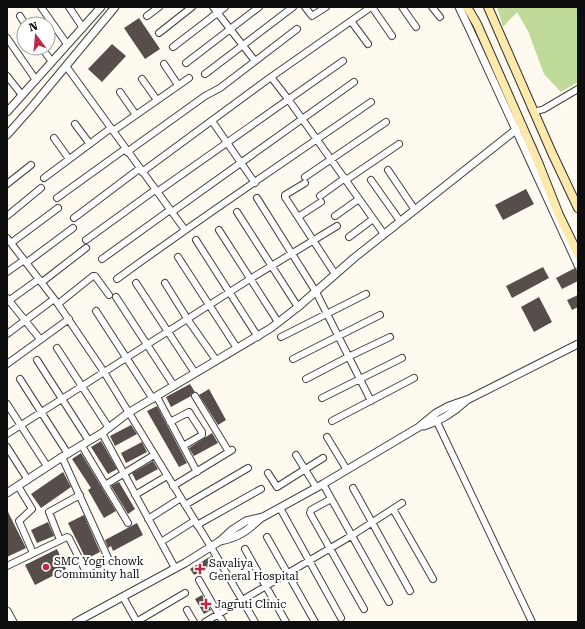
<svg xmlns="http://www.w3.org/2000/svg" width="585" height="629" font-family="'Roboto Serif',serif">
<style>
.forest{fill:#bfd999}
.building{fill:#574e4b}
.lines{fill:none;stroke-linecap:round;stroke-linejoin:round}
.minor-casing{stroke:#414141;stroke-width:8}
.tertiary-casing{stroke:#414141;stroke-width:9}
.secondary-casing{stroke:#303030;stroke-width:10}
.minor{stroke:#fff;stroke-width:6}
.tertiary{stroke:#fff;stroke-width:7}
.secondary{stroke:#fde9ac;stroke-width:8}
.poi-dot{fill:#bc2944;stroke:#fff;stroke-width:1.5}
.labels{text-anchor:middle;stroke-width:4;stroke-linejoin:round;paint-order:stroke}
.poi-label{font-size:11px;fill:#0e0e0e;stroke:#fff;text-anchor:start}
</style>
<rect width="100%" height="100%" fill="#fffaf0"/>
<path class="forest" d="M497 7H578V82L561 92 544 74 528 31 517 12 503 27Z"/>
<path class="building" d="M139 18 160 49 145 59 124 28Z
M112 44 126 56 102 82 88 69Z
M526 189 534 204 503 220 495 205Z
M543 267 549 278 512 298 506 286Z
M575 268 578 272V281L562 289 556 278Z
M578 295V307L572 310 567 300Z
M539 297 552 322 534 332 521 307Z
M190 384 195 392 191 394V396L171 407 166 397Z
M209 389 226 420 218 425 199 395Z
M157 406 187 463 179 467 147 411Z
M131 425 137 434 115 446 110 436Z
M212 433 218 443 194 456 189 448Z
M101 441 117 469 108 474 91 447Z
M142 442 147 452 126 463 121 453Z
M81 453 116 511 104 518 88 490 91 488 72 459Z
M153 461 158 469 136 481 132 473Z
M63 472 71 487 41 508 31 494Z
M119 482 135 509 128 514 111 486Z
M7 510 26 548 7 557Z
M84 515 100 552 86 559 68 523Z
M48 522 54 536 37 543 31 530Z
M137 523 143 535 113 551 111 546 108 548 105 540Z
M57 549 66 569 35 585 25 565Z
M211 556 215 563 194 575 190 569Z
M202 595 211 610 204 614 195 599Z"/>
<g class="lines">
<g class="minor-casing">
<path id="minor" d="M41 7 67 44
M69 7 83 28
M213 7 255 61
M305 7 312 16 326 7
M372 7 392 36
M402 7 416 27
M432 7 440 17
M20 16 25 24
M147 16 159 7
M351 21 368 44
M159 33 192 7
M7 38 36 80
M173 47 225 7
M42 48 52 62
M186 63 259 7
M164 64 178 85
M66 66 185 230
M205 74 293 7
M7 76 22 95
M271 77 288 99 384 234
M142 79 157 100
M120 92 136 115
M534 112 544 109 578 89
M212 121 255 183
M75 124 90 144
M113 131 189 78
M54 138 69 159
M127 152 205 96 220 88 297 29
M388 170 415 210
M142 172 271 77 371 7
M305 177 386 122
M44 178 111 128
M346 180 399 144
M371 180 400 221
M305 183 285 195V197L335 274
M7 184 31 165
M157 192 343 61
M320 196 345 178
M57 198 125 149
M257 198 316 292 371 401
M172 212 354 82
M237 212 298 307
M7 216 41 188
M335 216 359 199
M298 217 321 202
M74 218 139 169
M219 230 278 322
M349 237 373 219
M7 238 58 304 104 372 211 547 255 622
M86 240 155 190
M196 240 258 337
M11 243 58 208
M178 257 237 348
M102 259 170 210
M26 263 73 228
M7 272 24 260
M117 279C200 218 286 161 371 102
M42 282 86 248
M136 283 195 373
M165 283 188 320 216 360
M116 297 174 386
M7 298 40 339
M7 302 39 279
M58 304 93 276H95L109 295
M96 311 153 399
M7 334 54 299
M281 337 366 294
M57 348 109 428
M293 359 380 315
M37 360 89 441
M7 364 69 319
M20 379 68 454
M306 379 348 357 390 337
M195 396 229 452
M157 397 197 472
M322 398 402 358
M7 404 47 466
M332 421 414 378
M170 422 189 412 202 432V435L183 446
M437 422 532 622
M102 433 175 568
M7 434 250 279 337 226
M327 437 347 470
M82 446 128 523
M7 447 28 480
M296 455 316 487
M268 473 277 487 323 458
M323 484 389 602
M105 485 154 455
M18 486 32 509 19 521 33 553
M173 486 232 450
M353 488 410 591
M135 495 167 476
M331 499 311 510 310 513 364 609
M185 505 248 468
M280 508 341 618
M393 509 433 579
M148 519 181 498
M197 525 261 489
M267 537 315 622
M60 540 49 512 80 495
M161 542 194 521
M245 549 286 622
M7 566 67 537 69 538 84 568 87 569 108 558 62 457
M199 580 223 622
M123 597 137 622
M187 610 194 622
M136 622 185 593
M205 622 351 536 402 503"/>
</g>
<g class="tertiary-casing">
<path id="tertiary" d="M459 7 470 30 578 265
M7 112 101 7
M7 135 31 108 115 7
M424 426C441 421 453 413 466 401
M7 493 62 457 102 433 128 413 271 328 298 307 354 258 522 125
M220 541C239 537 247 531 261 518
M7 611 13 622
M76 622 185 563 220 541 232 530 246 521 263 517 323 484 419 427 436 413 449 406 469 399 578 344"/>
</g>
<g class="secondary-casing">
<path id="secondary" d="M467 7 477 24 538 162 559 215 578 254
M488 7 552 153 578 208"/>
</g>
<use href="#minor" class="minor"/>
<use href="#tertiary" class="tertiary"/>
<use href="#secondary" class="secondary"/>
</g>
<g class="poi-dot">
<circle cx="46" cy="567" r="4"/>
<path d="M198 563h4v4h4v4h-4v4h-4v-4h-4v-4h4z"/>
<path d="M204 598h4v4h4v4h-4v4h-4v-4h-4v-4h4z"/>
</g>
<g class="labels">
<g class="poi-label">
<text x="54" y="565">SMC Yogi chowk<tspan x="54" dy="13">Community hall</tspan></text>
<text x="209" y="567">Savaliya<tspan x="209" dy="13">General Hospital</tspan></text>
<text x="215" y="608">Jagruti Clinic</text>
</g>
</g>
<rect width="585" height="629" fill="none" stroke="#0e0e0e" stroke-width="16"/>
<g transform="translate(36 36) rotate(344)"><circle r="19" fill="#ffffff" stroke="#9f9f9f"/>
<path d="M0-3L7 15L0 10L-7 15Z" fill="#bc2944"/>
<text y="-6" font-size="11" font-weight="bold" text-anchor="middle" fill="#0e0e0e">N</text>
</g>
</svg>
